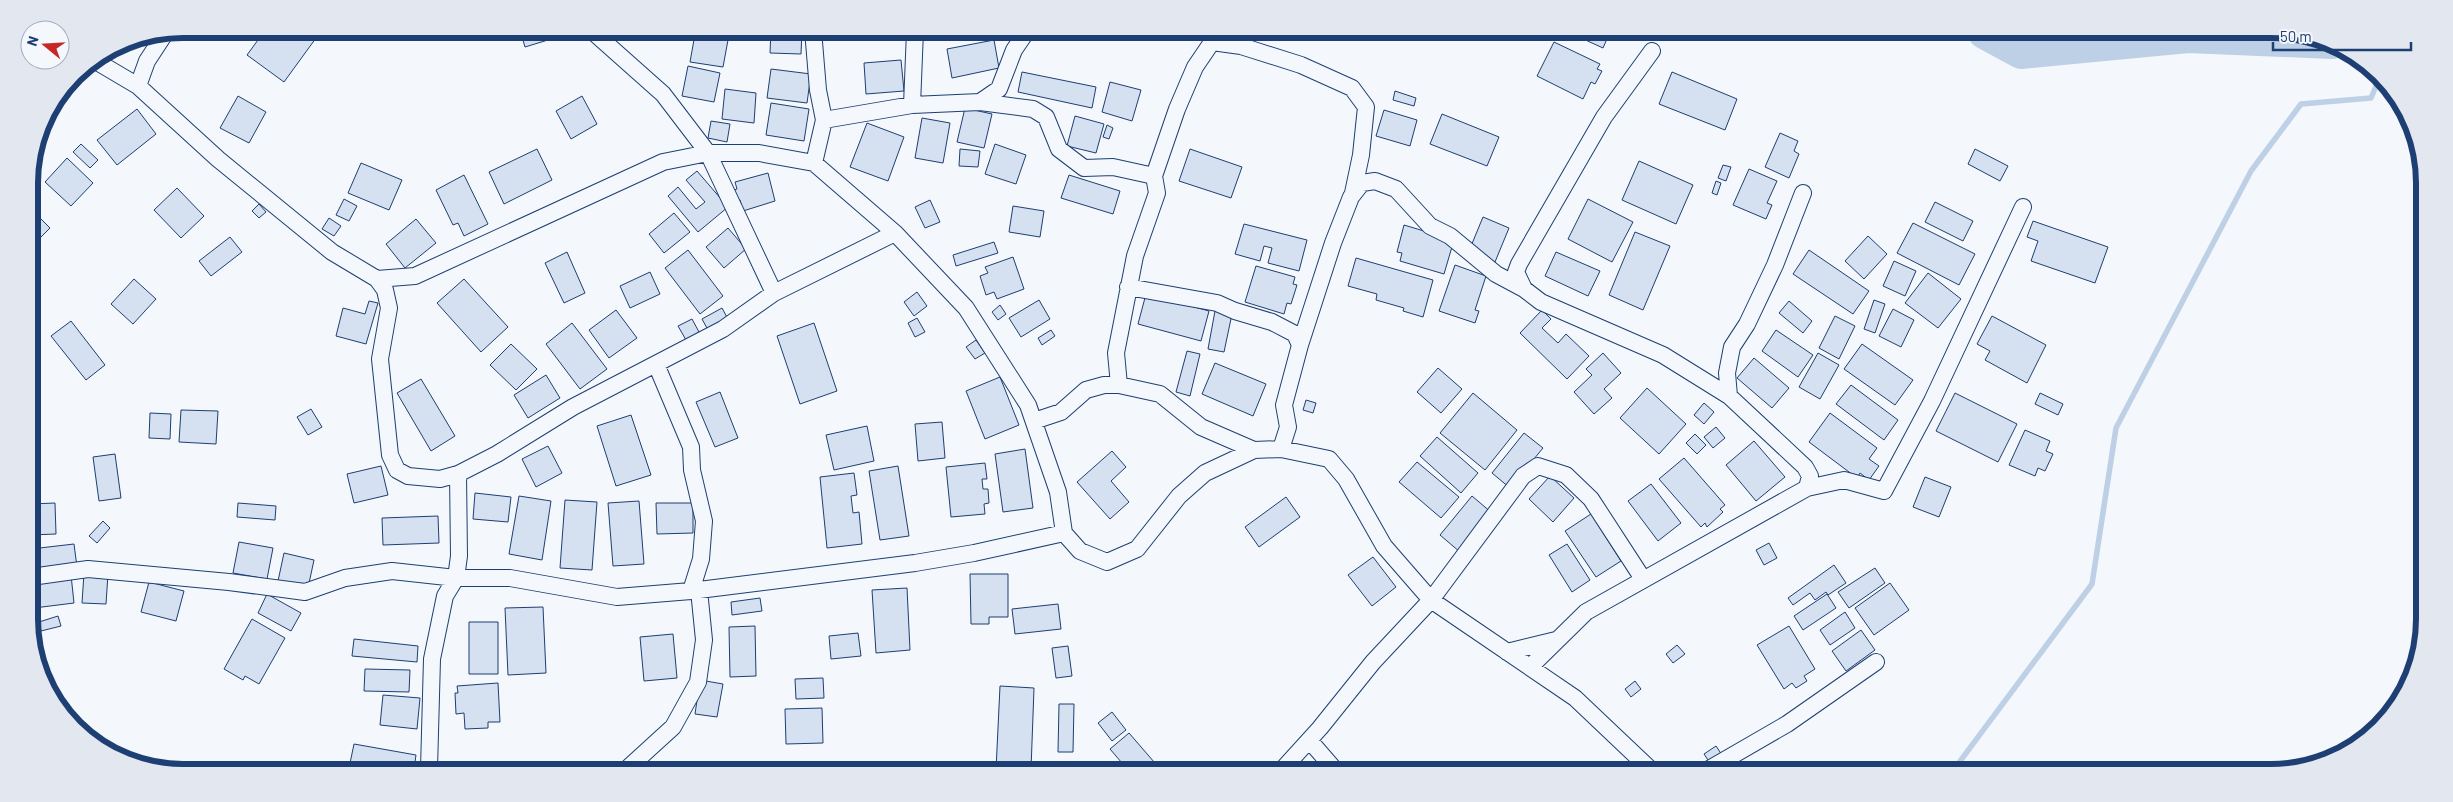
<svg xmlns="http://www.w3.org/2000/svg" width="2453" height="802" font-family="Barlow,sans-serif">
<style>
.lines{fill:none;stroke-linecap:round;stroke-linejoin:round}
.stream{stroke:#bed0e5;stroke-width:5.5}
.river{stroke:#bed0e5;stroke-width:32}
.building{fill:#d5e0f0;stroke:#1d3f73}
.minor-casing{stroke:#1d3f73;stroke-width:18}
.minor{stroke:#f4f7fb;stroke-width:16}
.rim{fill:none;stroke:#1d3f73;stroke-width:6}
</style>
<rect width="100%" height="100%" fill="#f4f7fb"/>
<g class="lines">
<path class="stream" d="M1952 772 2092 584 2116 428 2251 171 2301 104 2371 98 2380 77"/>
<path class="river" d="M1984 33 2021 53 2188 37 2332 43"/>
</g>
<path class="building" d="M266 29H305L316 38 284 82 247 55Z
M520 30H559L561 36 525 47Z
M771 30H802L801 54 770 53Z
M1568 32H1610L1603 48Z
M695 34 728 40 723 67 690 62Z
M994 40 999 68 952 78 947 49Z
M1554 42 1600 64 1597 69 1602 71 1595 84 1591 82 1583 99 1537 76Z
M901 60 904 91 866 94 864 63Z
M688 66 720 73 714 102 682 96Z
M771 69 811 74 807 103 767 98Z
M1022 72 1096 87 1092 108 1018 92Z
M1672 72 1737 99 1725 130 1659 104Z
M1110 82 1141 90 1132 121 1102 112Z
M725 89 756 93 754 123 722 119Z
M1395 91 1416 98 1414 106 1393 100Z
M238 96 266 112 249 143 220 128Z
M582 96 597 124 571 139 556 111Z
M771 103 809 109 804 141 766 135Z
M965 108 992 114 984 148 957 142Z
M137 109 156 134 117 165 97 140Z
M1384 110 1417 120 1410 146 1376 136Z
M1442 114 1499 137 1487 166 1430 144Z
M1075 116 1104 124 1096 153 1067 146Z
M922 118 950 123 943 163 915 158Z
M711 121 730 124 727 142 708 138Z
M867 123 904 137 888 181 850 167Z
M1107 125 1113 128 1109 139 1103 137Z
M1780 133 1798 141 1794 151 1799 154 1789 178 1765 167Z
M81 144 98 160 90 168 73 152Z
M995 144 1026 155 1016 184 985 174Z
M537 149 552 180 504 204 489 172Z
M960 149 980 151 978 167 959 166Z
M1190 149 1242 167 1231 198 1179 181Z
M1975 149 2008 166 2000 181 1968 164Z
M67 158 93 183 71 206 45 182Z
M1639 161 1693 185 1676 224 1622 200Z
M361 163 402 180 389 210 348 193Z
M1723 165 1731 167 1726 181 1718 178Z
M1749 169 1777 181 1767 203 1772 205 1766 219 1733 205Z
M697 171 728 207 698 232 668 196 678 187 696 209 705 202 686 180Z
M768 173 775 201 743 211 740 200 734 201 731 191 737 189 735 182Z
M464 175 488 224 464 236 458 223 453 225 436 190Z
M1069 175 1120 191 1113 214 1061 198Z
M1716 181 1721 183 1717 195 1712 193Z
M177 188 204 216 181 238 154 210Z
M344 199 357 206 349 221 336 215Z
M1588 199 1633 222 1612 262 1568 239Z
M930 200 940 222 925 228 915 207Z
M1935 202 1973 221 1963 241 1925 222Z
M259 204 266 212 259 218 252 211Z
M1013 206 1044 211 1040 237 1009 232Z
M29 207 50 228 29 249Z
M674 213 690 232 664 253 649 234Z
M1483 217 1509 228 1495 262 1469 251Z
M329 218 341 226 334 236 322 229Z
M416 219 436 243 405 268 386 244Z
M2033 221 2108 247 2095 283 2031 261 2038 241 2027 237Z
M1913 223 1975 254 1959 285 1897 253Z
M1244 224 1307 240 1299 271 1268 263 1272 248 1264 246 1260 261 1235 254Z
M1404 225 1454 240 1444 274 1400 261 1402 253 1397 252Z
M728 228 746 249 724 268 706 247Z
M1635 232 1670 246 1643 310 1609 295Z
M1868 236 1887 254 1864 279 1845 261Z
M230 237 242 252 211 276 199 261Z
M994 242 998 253 956 266 953 255Z
M688 250 723 296 700 314 665 268Z
M1809 250 1869 291 1853 314 1793 274Z
M567 252 585 293 564 303 545 263Z
M1556 252 1600 271 1588 296 1545 276Z
M1013 257 1024 289 997 299 994 292 986 295 980 276 988 273 985 267Z
M1356 258 1433 280 1423 317 1403 311 1404 308 1376 300 1377 294 1348 286Z
M1894 261 1916 271 1905 296 1883 286Z
M1455 265 1486 276 1475 310 1479 311 1475 323 1439 311Z
M1256 266 1295 277 1293 284 1297 285 1291 304 1287 303 1284 314 1245 302Z
M650 272 660 294 630 308 620 286Z
M1928 273 1961 299 1938 328 1905 303Z
M134 279 156 299 133 324 111 304Z
M464 279 508 327 481 352 437 303Z
M917 292 927 306 914 316 904 302Z
M1146 294 1209 311 1201 341 1138 324Z
M1039 300 1050 319 1021 337 1009 318Z
M1874 300 1885 304 1875 333 1864 329Z
M369 301 378 303 366 344 336 336 343 308 365 314Z
M1789 301 1812 321 1803 333 1779 313Z
M1000 305 1006 314 998 320 992 312Z
M722 308 728 319 708 330 702 319Z
M1893 309 1914 320 1901 347 1879 336Z
M616 310 637 338 609 358 589 330Z
M1542 310 1551 319 1542 328 1558 343 1566 334 1589 356 1567 379 1520 333Z
M1215 311 1232 314 1224 352 1208 349Z
M1835 316 1855 326 1839 359 1819 348Z
M1992 316 2046 345 2027 383 1985 360 1990 351 1977 344Z
M917 318 925 332 915 337 908 323Z
M692 319 699 332 686 340 678 326Z
M71 321 105 365 86 380 51 336Z
M572 323 607 369 580 389 546 344Z
M814 323 837 391 800 404 777 336Z
M1051 330 1055 336 1042 345 1038 338Z
M1776 330 1813 355 1798 377 1762 351Z
M976 340 985 353 975 359 966 347Z
M511 344 537 369 516 390 490 365Z
M1862 344 1913 380 1895 405 1844 369Z
M1187 351 1200 354 1190 396 1176 392Z
M1603 353 1621 373 1604 389 1612 398 1594 414 1574 392 1592 375 1586 369Z
M1818 353 1839 365 1820 399 1799 387Z
M1754 358 1789 388 1772 408 1737 378Z
M1215 363 1266 384 1253 416 1202 394Z
M1438 368 1462 389 1441 413 1417 392Z
M546 375 560 398 528 418 514 395Z
M1000 377 1019 425 985 439 966 391Z
M421 379 455 436 431 451 397 393Z
M1851 385 1898 420 1884 440 1836 404Z
M1647 388 1686 424 1659 454 1620 418Z
M720 392 738 438 715 447 696 402Z
M1473 393 1517 430 1485 470 1440 433Z
M1955 393 2017 424 1998 462 1936 431Z
M2040 393 2063 404 2058 415 2035 404Z
M1306 400 1316 403 1313 413 1303 410Z
M1704 403 1714 412 1704 424 1694 415Z
M311 409 322 427 308 435 297 417Z
M181 410 218 411 216 444 179 442Z
M150 413 171 414 170 439 149 438Z
M1830 413 1877 448 1869 459 1879 466 1869 480 1860 473 1857 478 1809 442Z
M631 415 651 475 616 486 597 426Z
M942 422 945 458 918 461 915 424Z
M867 426 874 461 834 470 826 435Z
M1716 427 1725 438 1713 448 1704 437Z
M2025 430 2050 441 2046 451 2053 454 2045 471 2038 468 2035 476 2009 465Z
M1524 433 1543 448 1510 488 1492 473Z
M1695 434 1706 445 1697 454 1686 443Z
M1437 437 1478 473 1461 493 1420 456Z
M1754 441 1785 477 1756 501 1726 465Z
M548 446 562 473 536 487 522 459Z
M1025 449 1033 508 1003 512 995 454Z
M1112 451 1126 467 1111 481 1129 502 1110 519 1077 482Z
M115 454 121 498 99 501 93 457Z
M1684 458 1725 505 1720 509 1723 512 1707 527 1705 523 1701 527 1659 479Z
M1417 462 1459 497 1441 518 1399 482Z
M985 463 987 479H982L983 489H988L989 503 984 504 985 514 951 517 946 467Z
M381 466 388 495 354 503 347 474Z
M898 466 909 536 880 540 869 471Z
M854 473 857 495 851 496 853 513 859 512 862 544 827 548 820 477Z
M1550 476 1574 498 1553 522 1529 499Z
M1925 477 1951 487 1939 517 1913 507Z
M1651 484 1681 523 1658 541 1628 501Z
M475 493 511 497 508 522 473 519Z
M519 496 551 501 542 560 509 554Z
M1472 496 1492 513 1460 552 1440 535Z
M1286 497 1300 517 1259 547 1245 527Z
M565 500 597 502 592 570 560 568Z
M639 501 644 564 613 566 608 503Z
M55 503 56 534 31 535V504Z
M238 503 276 506 275 520 237 517Z
M656 503H693V533L657 534Z
M1591 514 1621 561 1596 577 1565 531Z
M438 516 439 543 383 545 382 518Z
M103 521 110 528 97 543 89 536Z
M239 542 273 548 267 579 233 573Z
M1769 543 1777 558 1764 565 1756 550Z
M74 544 77 567 31 572V549Z
M1567 544 1590 580 1572 592 1549 555Z
M284 553 314 560 308 588 278 581Z
M1373 557 1396 587 1372 606 1348 575Z
M1834 565 1846 583 1828 595 1826 592 1815 600 1810 593 1793 605 1788 598Z
M1875 568 1885 583 1849 608 1838 592Z
M84 573 108 574 106 604 82 603Z
M970 574H1008V617H989V624H971Z
M71 575 74 603 34 608 31 580Z
M149 582 184 591 176 621 141 612Z
M1890 583 1909 610 1874 635 1855 608Z
M907 588 910 650 876 653 872 590Z
M267 594 301 613 291 631 258 613Z
M1827 594 1836 608 1803 630 1794 616Z
M760 598 762 611 732 615 731 602Z
M1058 604 1061 629 1015 634 1012 609Z
M543 607 546 673 508 675 505 608Z
M1845 612 1855 628 1830 645 1820 630Z
M58 616 61 626 41 631 39 622Z
M252 619 285 638 259 684 245 676 243 680 224 669Z
M469 622H498V674H469Z
M755 626 756 676 730 677 729 627Z
M1789 626 1815 669 1804 676 1807 681 1796 688 1792 683 1784 689 1757 645Z
M1861 630 1875 650 1846 671 1832 651Z
M858 633 861 656 831 659 829 636Z
M673 634 677 678 644 681 640 637Z
M354 639 418 646 417 662 352 656Z
M1677 645 1685 654 1673 663 1666 654Z
M1068 646 1072 676 1056 678 1052 648Z
M365 669 410 670 409 692 364 691Z
M823 678 824 698 796 699 795 679Z
M700 680 723 684 717 717 695 714Z
M1635 681 1641 689 1631 697 1625 689Z
M498 683 500 722H488V728L465 729 464 713 456 714 455 693H458L457 686Z
M1000 686 1034 688 1031 770H996Z
M383 695 420 698 417 729 380 725Z
M1059 704H1074L1073 752H1058Z
M822 708 823 743 786 744 785 709Z
M1112 712 1126 730 1112 741 1098 723Z
M1129 733 1161 770H1128L1110 749Z
M354 744 416 755 414 769 349 768Z
M1716 746 1722 755 1710 763 1704 754Z
M131 754 161 764 159 768H143L129 761Z"/>
<g class="lines">
<g class="minor-casing">
<path id="minor" d="M591 30 663 94 708 153 774 293
M813 30 818 90 824 120 814 163
M94 60 138 86 218 159 332 252 377 279 415 276 663 162 708 153H759L814 163 895 233 966 308 1028 405 1058 492 1064 533 1080 551 1107 562 1137 549 1179 496 1205 473 1254 450 1281 449 1329 459 1346 479 1384 546 1431 600 1575 698 1652 771
M138 86 147 61 166 32
M980 102 999 89 1014 50 1027 31
M912 105 915 31
M824 120 912 105 980 102 1033 109 1046 117 1059 149 1084 168 1113 167 1154 176
M377 279 385 290 389 308 380 359 390 455 397 470 408 476 440 479 458 474 497 454 573 407 723 329 774 293 895 233
M1128 287 1217 303 1235 311 1272 322 1295 334 1300 345
M1524 289 1516 272 1519 264 1604 117 1652 51
M656 364 691 447 692 470 704 521 701 559 691 591
M1119 385 1116 353 1135 256 1157 193 1154 176 1177 109 1195 67 1212 42 1241 46 1301 65 1352 88 1366 107 1361 155 1353 193
M1729 396 1727 373 1732 347 1747 324 1775 265 1803 193
M1034 421 1061 412 1086 390 1104 385H1119L1160 394 1201 427 1254 450
M1281 449 1288 427 1284 405 1300 345 1333 243 1351 197 1362 183 1375 181 1396 189 1430 226 1450 236 1496 274 1524 289 1541 302 1663 355 1729 396 1805 467 1810 476 1807 488
M31 577 88 569 229 582 305 592 345 578 392 571 456 578H510L617 597 691 591 915 563 974 553 1064 533
M1507 652 1556 640
M1530 667 1586 612 1807 488 1844 480 1884 491 1932 401 2023 207
M1309 740 1336 771
M429 769 432 659 445 596 456 578 459 556 458 474
M627 769 673 727 698 682 704 640 699 590
M1281 771 1320 728 1373 662 1431 600 1523 476 1538 466 1566 475 1591 499 1643 579
M1704 772 1787 724 1876 662"/>
</g>
<use href="#minor" class="minor"/>
</g>
<path d="M0 0H2453V802H0ZM183 38H2271A145 145 0 0 1 2416 183V619A145 145 0 0 1 2271 764H183A145 145 0 0 1 38 619V183A145 145 0 0 1 183 38Z" fill="#e3e8f0" fill-rule="evenodd"/>
<path class="rim" d="M183 38H2271A145 145 0 0 1 2416 183V619A145 145 0 0 1 2271 764H183A145 145 0 0 1 38 619V183A145 145 0 0 1 183 38Z"/>
<g transform="translate(45 45) rotate(288)"><circle r="24" fill="#f4f7fb" stroke="#9eadc5"/>
<path d="M0-4L9 19L0 12L-9 19Z" fill="#c62828"/>
<text y="-8" font-size="14" font-weight="bold" text-anchor="middle" fill="#1d3f73">N</text>
</g>
<path d="M2273 42v8h138v-8" fill="none" stroke="#1d3f73" stroke-width="2.5"/>
<text x="2280" y="42" font-size="15" fill="#1d3f73" stroke="#f4f7fb" stroke-width="4" paint-order="stroke">50 m</text>
</svg>
